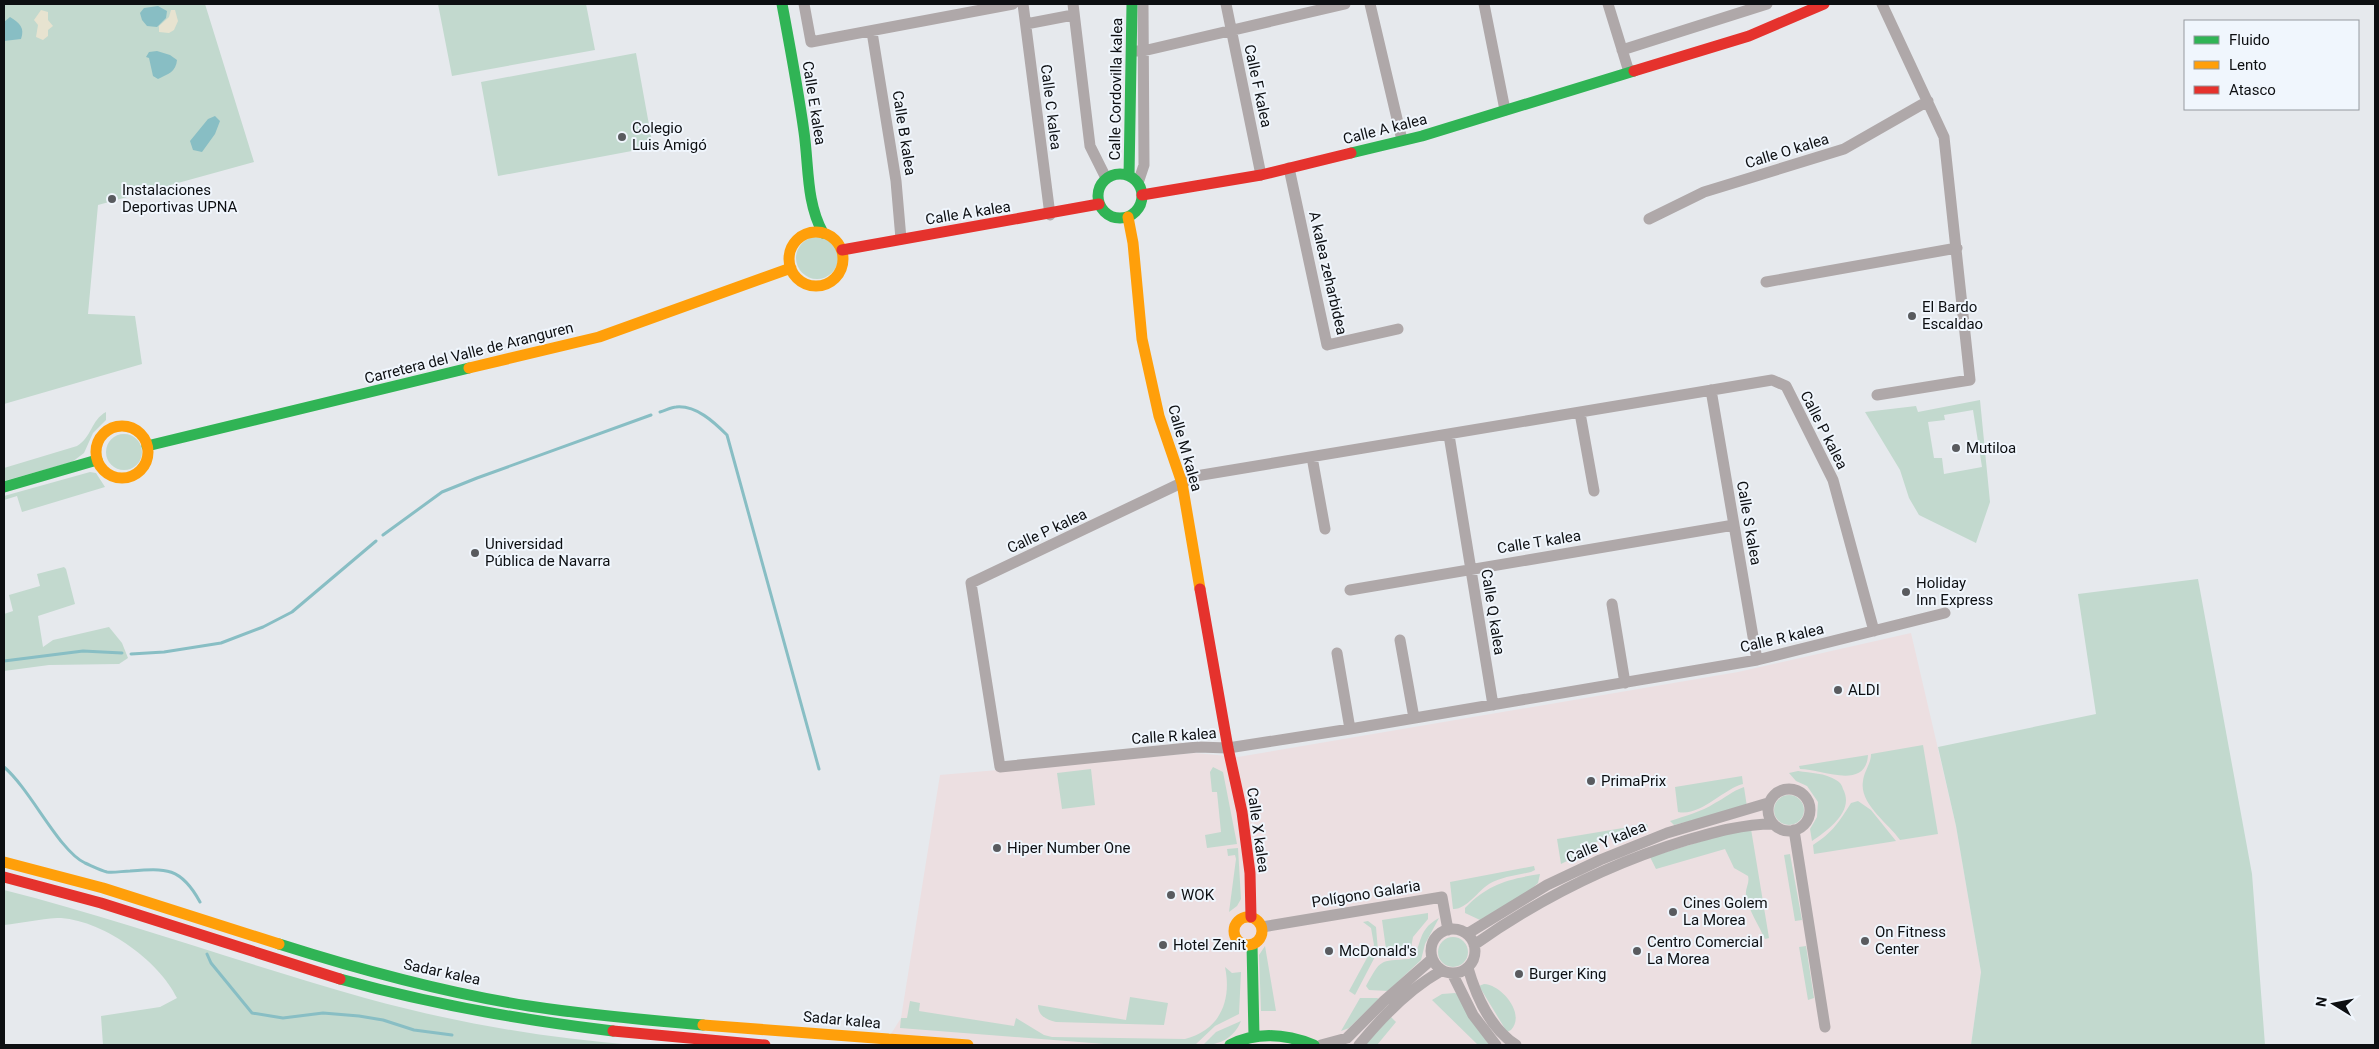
<svg xmlns="http://www.w3.org/2000/svg" width="2379" height="1049" font-family="Roboto,sans-serif">
<style>
.commercial{fill:#ecdfe1}
.green{fill:#c2d9ce;fill-rule:evenodd}
.sand{fill:#e7e3d0}
.water{fill:#88bec4}
.lines{fill:none;stroke-linecap:round;stroke-linejoin:round}
.stream{stroke:#88bec4;stroke-width:3}
.street{stroke:#afa8a9;stroke-width:11}
.fast{stroke:#30b455;stroke-width:11}
.slow{stroke:#ff9f0a;stroke-width:11}
.jam{stroke:#e5322d;stroke-width:11}
.poi-dot{fill:#595b5f;stroke:#f0f6fd;stroke-width:2}
.labels{text-anchor:middle;stroke-width:4;stroke-linejoin:round;paint-order:stroke}
.street-label{font-size:15px;fill:#0d0f12;stroke:#f0f6fd}
.poi-label{font-size:15px;fill:#0d0f12;stroke:#f0f6fd;text-anchor:start}
</style>
<rect width="100%" height="100%" fill="#e6e9ed"/>
<path class="commercial" d="M1911 633 1956 826 1981 972 1971 1045H884L901 1018 940 775 1195 753 1238 757 1738 672Z"/>
<path class="green" d="M4 4H205L254 162 98 205 88 314 135 316 142 364 4 404Z
M438 4H586L595 50 452 76Z
M636 53 653 147 498 176 481 82Z
M796 258a21 21 0 1 1 42 0a21 21 0 1 1-42 0Z
M1980 400 1990 502 1976 543 1919 515 1909 498 1900 470 1865 412 1916 406 1918 412ZM1973 410 1982 467 1944 474 1942 458H1934L1928 422 1945 420 1944 415Z
M106 412V420L93 433 84 453 72 462 4 481V468L77 446C92 437 91 420 106 412Z
M106 452a18 18 0 1 1 36 0a18 18 0 1 1-36 0Z
M90 472 96 473 105 487 22 512 17 496 4 500V496Z
M64 567 66 569 75 604 38 616 43 647 53 640 109 627 122 643 128 658 119 664 49 665 4 671V614L13 611 9 595 40 586 37 574Z
M2198 579 2252 874 2265 1045H1971L1981 972 1956 826 1938 747 2096 714 2078 594Z
M1923 745 1938 834 1900 840C1888 823 1859 804 1863 781 1864 771 1871 764 1871 754Z
M1868 755C1866 791 1821 769 1800 769L1799 766Z
M1213 767 1223 772 1237 844 1207 848 1205 835 1221 832 1217 792H1212L1210 772Z
M1091 769 1095 805 1062 809 1057 773Z
M1798 771C1811 773 1825 773 1836 780 1840 782 1842 785 1843 789 1855 811 1828 830 1812 841L1810 829 1817 817 1818 802 1807 786 1796 781 1789 773Z
M1742 776 1743 784C1723 789 1700 817 1678 812L1675 787Z
M1744 787 1747 807 1674 825 1670 821C1685 816 1701 812 1715 803 1725 798 1732 791 1744 787Z
M1774 810a15 15 0 1 1 30 0a15 15 0 1 1-30 0Z
M1858 801 1871 810 1896 841 1814 854 1813 845C1833 832 1839 822 1851 803Z
M1647 824 1648 827 1622 836 1619 832 1571 853 1573 858 1561 864 1557 839Z
M1751 829 1769 938 1765 939C1759 926 1748 909 1746 895 1745 888 1750 883 1748 876L1734 868 1725 849 1656 869 1650 857 1712 838Z
M1238 848 1241 899 1237 906 1229 912 1236 859 1235 855 1228 856 1227 849Z
M1790 854 1802 920 1795 921 1784 855Z
M1534 866 1535 870 1531 872C1517 875 1501 877 1489 884 1478 891 1466 910 1453 909L1450 882Z
M1540 874 1538 883 1529 891 1480 920 1465 913V908C1488 884 1508 879 1540 874Z
M4 890C126 921 244 964 365 998 452 1022 543 1038 633 1045H103L101 1016 160 1007 177 998C159 960 100 918 57 918 40 919 21 923 4 925Z
M1428 913V919L1413 937 1410 953 1408 955 1387 956 1382 920Z
M1439 918 1425 944 1421 960 1388 991 1369 990 1366 986C1381 959 1379 961 1409 959 1424 950 1414 931 1439 918Z
M1368 921 1376 927 1378 951 1355 995 1349 991 1374 945 1371 928 1363 922Z
M1438 952a15 15 0 1 1 30 0a15 15 0 1 1-30 0Z
M1265 946 1276 1011H1261L1259 955Z
M1806 946 1814 998 1808 1000 1799 947Z
M1225 967 1232 973 1241 972 1239 1014 1215 1026 1195 1045H1117L900 1028 901 1018H907L910 1001 920 1003 919 1011 1014 1026 1016 1018 1044 1035 1052 1037 1185 1039C1220 1030 1232 1001 1225 967Z
M1484 984C1502 985 1526 1014 1511 1030L1507 1032 1479 986Z
M1455 993 1459 995 1489 1045H1478L1432 1000 1442 994Z
M1130 997 1168 1003 1164 1025 1056 1022C1047 1020 1038 1016 1038 1005L1126 1020Z
M1360 998H1377L1379 999 1349 1028 1341 1031Z
M1391 1017 1396 1022 1377 1045H1364Z
M1241 1021C1234 1038 1220 1045 1203 1045L1216 1032Z"/>
<path class="sand" d="M41 10 48 12V20L53 26 48 30V36L43 40 36 37 38 25 34 20Z
M171 10H175L178 21 174 30 169 33 159 32V26L169 17Z"/>
<path class="water" d="M158 6 167 11 166 18 157 27 147 26 142 20 140 13 144 8Z
M10 17C20 23 25 28 21 39L4 41V22Z
M157 51 170 55 177 60C176 72 168 74 158 79L153 76 149 58 146 57 149 52Z
M215 116 220 121 215 134 202 152 193 150 190 141 208 119Z"/>
<g class="lines">
<path class="stream" d="M660 412C665 411 671 407 676 407 696 405 714 422 727 435L819 769
M383 535 442 492 477 478 651 415
M131 654 164 652 221 643 263 627 292 612 376 541
M4 661 83 651 122 653
M4 767C31 790 59 851 85 863 92 866 100 870 107 872 114 873 123 871 130 871 166 868 181 867 200 902
M207 954 211 963 252 1013 283 1018 323 1013 359 1016 383 1020 414 1030 452 1035"/>
<path class="street" d="M804 4 811 42 1013 4
M1023 4 1050 215
M1073 4 1090 146 1106 178
M1226 4 1261 175
M1370 4 1402 140
M1484 4 1505 110
M1608 4 1629 72
M1026 24 1073 15
M872 32 896 181 901 239
M1622 50 1767 4
M1132 51H1143L1345 4
M1289 168 1327 345 1398 329
M1138 183 1144 165 1143 4
M1649 219 1704 192 1844 149 1928 101
M1766 282 1957 248
M1711 390 1757 660
M1877 395 1970 380 1944 137 1882 4
M1580 413 1594 491
M1449 435 1493 705
M1312 457 1325 529
M1350 590 1734 525
M1612 604 1625 683
M1874 631 1833 480 1786 386 1772 380 1196 476 971 583 1000 767 1198 747 1228 748 1350 729 1757 660 1945 613
M1400 640 1414 718
M1337 653 1350 729
M1768 810a21 21 0 1 1 42 0a21 21 0 1 1-42 0Z
M1794 830 1825 1027
M1262 927 1442 897 1448 930
M1431 951a22 22 0 1 1 44 0a22 22 0 1 1-44 0Z
M1467 934 1547 885 1600 860 1667 833 1768 803
M1474 945C1539 899 1611 863 1687 840 1715 832 1743 824 1773 824
M1468 968C1476 996 1491 1029 1516 1045
M1452 973 1473 1015 1496 1045
M1321 1045 1347 1038 1384 1001 1432 959
M1359 1045C1382 1017 1409 989 1441 971"/>
<path class="fast" d="M782 4C790 47 798 89 804 132 809 167 806 202 823 233
M1351 153 1422 136 1634 71
M1098 196a22 22 0 1 1 44 0a22 22 0 1 1-44 0Z
M1129 176 1132 4
M147 446 469 368
M4 487 97 460
M279 944C361 970 445 993 529 1006 587 1015 645 1020 703 1025
M1252 945 1254 1036
M340 979C430 1004 521 1020 613 1031
M1230 1045C1257 1031 1286 1034 1314 1045"/>
<path class="slow" d="M1128 217 1133 243 1142 339 1159 416 1182 483 1200 589
M789 259a27 27 0 1 1 54 0a27 27 0 1 1-54 0Z
M469 368 599 337 791 268
M96 452a26 26 0 1 1 52 0a26 26 0 1 1-52 0Z
M4 862 103 888 279 944
M1234 931a14 14 0 1 1 28 0a14 14 0 1 1-28 0Z
M703 1025 888 1039
M888 1039 968 1045"/>
<path class="jam" d="M1634 71 1749 36 1824 4
M1142 195 1261 175 1351 153
M842 250 1099 204
M1200 589 1228 748 1242 812 1250 873 1251 917
M4 877 101 903 340 979
M613 1031 765 1045"/>
</g>
<g class="poi-dot">
<circle cx="622" cy="137" r="5"/>
<circle cx="112" cy="199" r="5"/>
<circle cx="1912" cy="316" r="5"/>
<circle cx="1956" cy="448" r="5"/>
<circle cx="475" cy="553" r="5"/>
<circle cx="1906" cy="592" r="5"/>
<circle cx="1838" cy="690" r="5"/>
<circle cx="1591" cy="781" r="5"/>
<circle cx="997" cy="848" r="5"/>
<circle cx="1171" cy="895" r="5"/>
<circle cx="1673" cy="912" r="5"/>
<circle cx="1865" cy="941" r="5"/>
<circle cx="1163" cy="945" r="5"/>
<circle cx="1329" cy="951" r="5"/>
<circle cx="1637" cy="951" r="5"/>
<circle cx="1519" cy="974" r="5"/>
</g>
<g class="labels">
<g class="street-label">
<text transform="translate(1258 86) rotate(78)" y="5">Calle F kalea</text>
<text transform="translate(1116 89) rotate(-89)" y="5">Calle Cordovilla kalea</text>
<text transform="translate(814 103) rotate(81)" y="5">Calle E kalea</text>
<text transform="translate(1051 107) rotate(83)" y="5">Calle C kalea</text>
<text transform="translate(1385 129) rotate(-14)" y="5">Calle A kalea</text>
<text transform="translate(904 133) rotate(81)" y="5">Calle B kalea</text>
<text transform="translate(1787 151) rotate(-17)" y="5">Calle O kalea</text>
<text transform="translate(968 213) rotate(-9)" y="5">Calle A kalea</text>
<text transform="translate(1328 273) rotate(77)" y="5">A kalea zeharbidea</text>
<text transform="translate(469 353) rotate(-14)" y="5">Carretera del Valle de Aranguren</text>
<text transform="translate(1824 430) rotate(63)" y="5">Calle P kalea</text>
<text transform="translate(1185 448) rotate(74)" y="5">Calle M kalea</text>
<text transform="translate(1749 523) rotate(80)" y="5">Calle S kalea</text>
<text transform="translate(1047 531) rotate(-25)" y="5">Calle P kalea</text>
<text transform="translate(1539 542) rotate(-9)" y="5">Calle T kalea</text>
<text transform="translate(1493 612) rotate(81)" y="5">Calle Q kalea</text>
<text transform="translate(1782 638) rotate(-13)" y="5">Calle R kalea</text>
<text transform="translate(1174 736) rotate(-4)" y="5">Calle R kalea</text>
<text transform="translate(1258 830) rotate(82)" y="5">Calle X kalea</text>
<text transform="translate(1606 842) rotate(-23)" y="5">Calle Y kalea</text>
<text transform="translate(1366 894) rotate(-9)" y="5">Polígono Galaria</text>
<text transform="translate(442 972) rotate(12)" y="5">Sadar kalea</text>
<text transform="translate(842 1020) rotate(5)" y="5">Sadar kalea</text>
</g>
<g class="poi-label">
<text x="632" y="133">Colegio<tspan x="632" dy="17">Luis Amigó</tspan></text>
<text x="122" y="195">Instalaciones<tspan x="122" dy="17">Deportivas UPNA</tspan></text>
<text x="1922" y="312">El Bardo<tspan x="1922" dy="17">Escaldao</tspan></text>
<text x="1966" y="453">Mutiloa</text>
<text x="485" y="549">Universidad<tspan x="485" dy="17">Pública de Navarra</tspan></text>
<text x="1916" y="588">Holiday<tspan x="1916" dy="17">Inn Express</tspan></text>
<text x="1848" y="695">ALDI</text>
<text x="1601" y="786">PrimaPrix</text>
<text x="1007" y="853">Hiper Number One</text>
<text x="1181" y="900">WOK</text>
<text x="1683" y="908">Cines Golem<tspan x="1683" dy="17">La Morea</tspan></text>
<text x="1875" y="937">On Fitness<tspan x="1875" dy="17">Center</tspan></text>
<text x="1647" y="947">Centro Comercial<tspan x="1647" dy="17">La Morea</tspan></text>
<text x="1173" y="950">Hotel Zenit</text>
<text x="1339" y="956">McDonald's</text>
<text x="1529" y="979">Burger King</text>
</g>
</g>
<rect width="2379" height="1049" fill="none" stroke="#0d0f12" stroke-width="10"/>
<rect x="2184" y="20" width="175" height="90" fill="#f0f6fd" stroke="#959a9f"/>
<rect x="2194" y="36" width="25" height="8" fill="#30b455" stroke="#959a9f"/>
<text x="2229" y="45" font-size="15" fill="#0d0f12">Fluido</text>
<rect x="2194" y="61" width="25" height="8" fill="#ff9f0a" stroke="#959a9f"/>
<text x="2229" y="70" font-size="15" fill="#0d0f12">Lento</text>
<rect x="2194" y="86" width="25" height="8" fill="#e5322d" stroke="#959a9f"/>
<text x="2229" y="95" font-size="15" fill="#0d0f12">Atasco</text>
<g transform="translate(2334 1004) rotate(280)" stroke="#f0f6fd" stroke-width="4" paint-order="stroke">
<path d="M0-4L9 19L0 12L-9 19Z" fill="#0d0f12"/>
<text y="-8" font-size="14" font-weight="bold" text-anchor="middle" fill="#0d0f12">N</text>
</g>
</svg>
